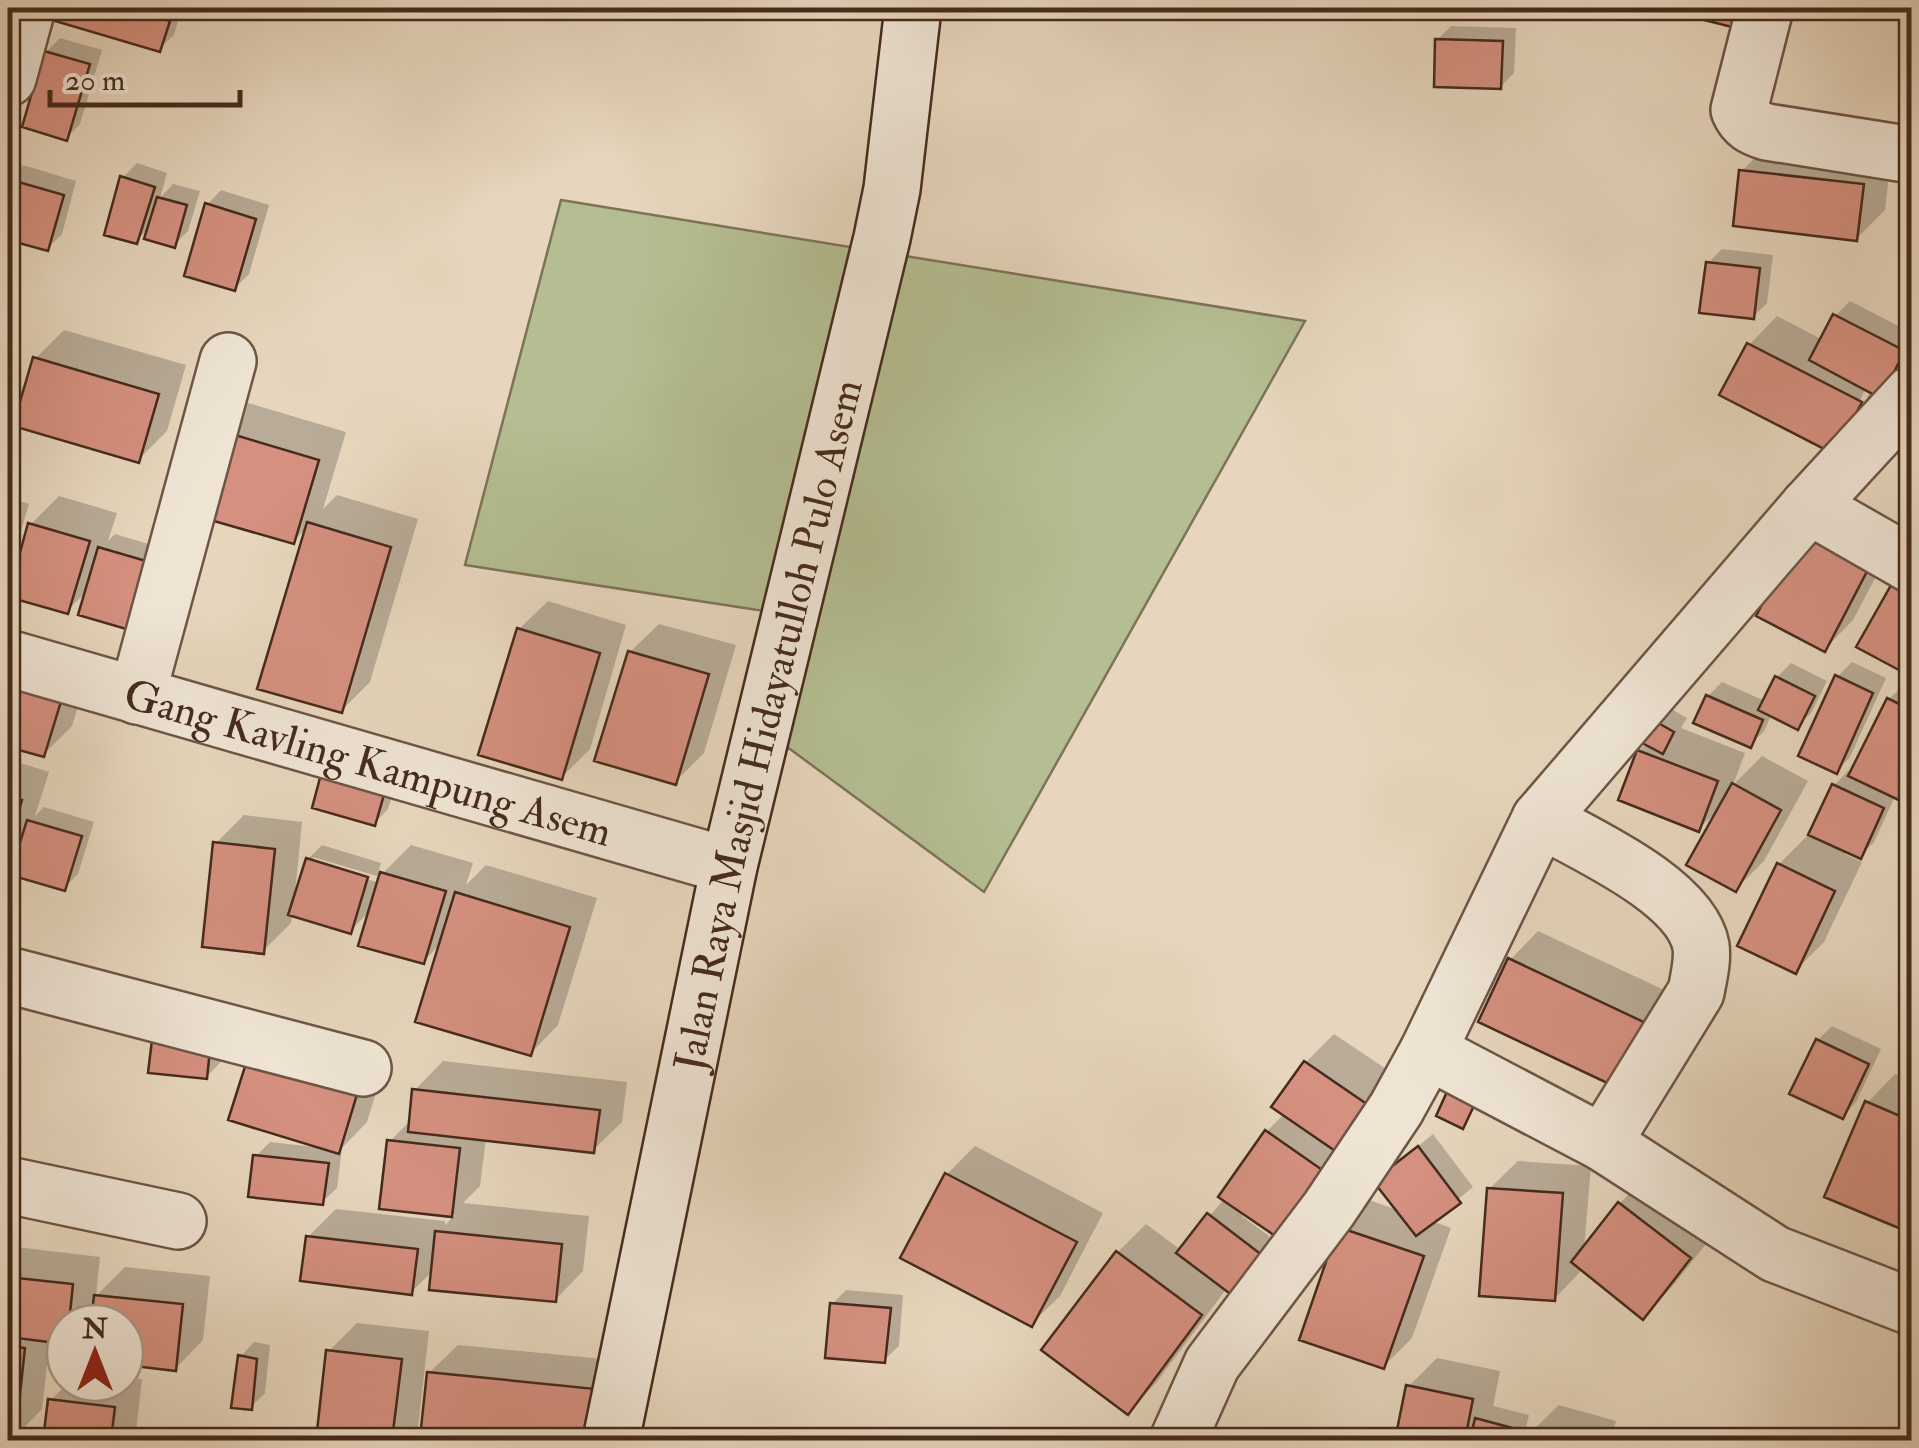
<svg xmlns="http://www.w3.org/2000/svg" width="1919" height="1448" font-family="'IM FELL Double Pica',serif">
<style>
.green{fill:#b4be92;stroke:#7d7458;stroke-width:2.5}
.shadow{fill:#0003;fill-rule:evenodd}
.building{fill:#d5907f;stroke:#462a1d;stroke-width:2.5}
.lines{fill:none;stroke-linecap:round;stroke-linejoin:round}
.street-casing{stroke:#6e5545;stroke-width:60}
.secondary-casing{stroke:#462a1d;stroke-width:60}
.street{stroke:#efe4d4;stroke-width:55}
.secondary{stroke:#efe4d4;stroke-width:55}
.labels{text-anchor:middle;stroke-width:10;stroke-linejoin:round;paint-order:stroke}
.street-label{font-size:42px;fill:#462a1d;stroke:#efe4d4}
</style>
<rect width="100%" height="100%" fill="#e7d6bd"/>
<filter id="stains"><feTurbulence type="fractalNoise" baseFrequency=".002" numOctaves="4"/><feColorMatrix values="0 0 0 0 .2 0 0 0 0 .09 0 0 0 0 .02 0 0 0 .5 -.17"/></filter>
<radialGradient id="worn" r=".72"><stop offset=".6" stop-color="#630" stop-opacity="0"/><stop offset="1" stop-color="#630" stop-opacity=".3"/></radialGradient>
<path class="green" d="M561 200 1305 321 984 892 775 738 816 619 465 565Z"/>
<path class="shadow" d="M62 8H182L174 35 159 49 59 20Z
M1451 26 1516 28 1514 73 1500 87 1437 40Z
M60 38 102 50 80 124 66 138 46 52Z
M1770 142 1891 157 1885 210 1857 238 1742 171Z
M137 163 167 173 160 198 173 184 200 191 188 231 174 245 150 227 136 241 123 177Z
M23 165 76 181 62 234 47 249 8 237V183Z
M221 190 269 205 249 274 235 288 207 205Z
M1722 249 1773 255 1767 303 1753 317 1708 263Z
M1850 301 1912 333V347L1894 381 1878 393 1862 423 1834 451 1723 394 1749 345 1777 316 1823 340 1835 316ZM1865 390 1870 392 1855 421H1849Z
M64 330 186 365 167 431 138 460 36 358Z
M248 403 346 432 323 509 337 495 418 519 370 682 341 711 308 527 293 541 220 431Z
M59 496 117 513 108 541 115 534 165 549 146 614 88 590 67 611 30 525Z
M8 497 29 504 8 573Z
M1901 529 1853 620 1825 649 1759 615Z
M548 601 626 625 590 749 561 778 519 629Z
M659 624 736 645 704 753 675 782 630 652Z
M8 645 89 670 72 726 43 755 8 744Z
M1852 662 1886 678 1850 757 1836 771 1838 676Z
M1791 663 1827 681 1811 713 1797 727 1772 714 1764 731 1750 745 1708 696 1722 682 1765 701 1777 677Z
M1912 677V791L1903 799 1895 796 1874 842 1860 856 1847 850 1845 854 1862 862 1824 942 1795 971 1779 864 1807 836 1810 837 1834 785 1848 771 1852 773 1889 699Z
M1655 700 1687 718 1681 728 1745 753 1733 785 1762 756 1808 781 1764 861 1736 889 1718 810 1699 829 1639 751 1647 743Z
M8 759 49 772 35 816 44 807 94 822 78 874 64 888 18 859 8 870Z
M402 763 388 809 374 824 315 806Z
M244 815 302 822 295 893H297L308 859 322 845 381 863 377 876 313 857V863L380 883 379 877 411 845 473 863 466 885 486 865 597 898 558 1025 530 1054 442 942 423 962 371 910 350 931 292 914 291 923 263 951 216 843Z
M1538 931 1677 996 1648 1057 1510 960Z
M225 1017 220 1063 206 1077 156 1024Z
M1832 1026 1881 1049 1856 1102 1842 1116 1818 1040Z
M1334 1034 1404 1081 1309 1209 1245 1212 1242 1216 1284 1247 1227 1288 1156 1383 1128 1412 1117 1253 1146 1224 1181 1250 1225 1198 1222 1196 1267 1131 1285 1113 1306 1062Z
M443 1061 627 1082 622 1122 593 1150 486 1138 480 1186 463 1203 589 1216 583 1271 555 1300 434 1270 411 1292 308 1237 336 1209 445 1221V1225L455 1215 382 1207 390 1141 412 1119 415 1090Z
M385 1063 367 1122 342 1148 337 1188 322 1202 256 1156 270 1142 315 1147 316 1144 231 1119Z
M1895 1074 1912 1081V1222L1905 1228 1867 1103Z
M1433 1134 1473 1187 1432 1221 1451 1228 1412 1338 1384 1366 1341 1228 1369 1200 1398 1210 1376 1181Z
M975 1146 1103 1213 1060 1296 1031 1324 903 1257 947 1174Z
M1518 1161 1591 1166 1584 1249 1620 1203 1648 1175 1718 1229 1671 1288 1643 1317 1583 1269 1554 1299 1489 1189Z
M8 1246 100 1257 96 1296 125 1267 210 1276 203 1340 175 1369 125 1363V1323H93L94 1313 84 1323H65V1341L50 1340 42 1409 14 1438 8 1437Z
M846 1290 903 1295 899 1346 884 1360 832 1304Z
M357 1323 429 1331 417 1437 414 1440H319L329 1351Z
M254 1342 270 1345 265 1393 251 1407 240 1357Z
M458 1345 624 1361 592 1440 423 1425 429 1373Z
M1437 1358 1500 1371 1493 1406 1529 1415 1523 1440H1397L1409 1386Z
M125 1377 142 1379 135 1440H45L50 1401 68 1383H125Z
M1559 1405 1616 1421 1611 1440H1528L1530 1433Z"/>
<path class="building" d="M60 8H123L170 21 160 52 55 21Z
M1656 8H1741L1736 28Z
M1435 39 1503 41 1501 89 1434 87Z
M44 51 90 64 67 141 22 127Z
M1739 170 1864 184 1857 241 1733 226Z
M120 176 155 187 137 244 104 235Z
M8 179 64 195 48 251 8 240Z
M157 197 187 205 175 248 144 239Z
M205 203 256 219 235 291 184 276Z
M1706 262 1760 268 1754 319 1699 313Z
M1833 314 1905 351 1880 398 1809 360Z
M1747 343 1862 402 1834 454 1719 395Z
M33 357 159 394 139 463 13 426Z
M218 430 319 460 294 544 193 515Z
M1912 435V462L1899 454Z
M8 515 17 518 8 550Z
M307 522 391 547 342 713 257 689Z
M1805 522 1874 558 1825 652 1756 616Z
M28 523 90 541 68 614 8 597Z
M98 547 153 563 133 631 78 615Z
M1894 580 1912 589V677L1856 647Z
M517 628 600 653 562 780 478 755Z
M628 651 709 674 676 785 594 761Z
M1835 675 1873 693 1837 774 1798 756Z
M1775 676 1815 696 1798 730 1758 710Z
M8 682 62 698 44 757 8 747Z
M1706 695 1763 720 1751 748 1693 723Z
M1887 698 1912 710V786L1903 802 1848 776Z
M1639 712 1674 732 1663 754 1627 735Z
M1637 750 1718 781 1699 832 1618 800Z
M325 759 389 777 375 826 312 808Z
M1732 783 1781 810 1736 892 1686 865Z
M1832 784 1884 808 1861 859 1808 835Z
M8 796 22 800 8 847Z
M27 820 82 836 65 891 10 875Z
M213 842 275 849 264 954 202 947Z
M306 858 368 877 351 934 288 915Z
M1777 863 1835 891 1796 974 1737 946Z
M380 872 446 891 424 964 358 946Z
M455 892 570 927 531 1056 415 1022Z
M1508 958 1650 1025 1620 1089 1478 1022Z
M154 1023 212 1030 207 1079 148 1073Z
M1816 1039 1869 1064 1843 1119 1789 1094Z
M248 1057 358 1091 339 1154 228 1120Z
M1304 1061 1377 1111 1344 1157 1271 1107Z
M1451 1083 1479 1095 1463 1129 1436 1116Z
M412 1089 600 1110 594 1153 408 1132Z
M1865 1101 1912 1121V1217L1906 1231 1824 1197Z
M1265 1130 1328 1174 1281 1240 1218 1197Z
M387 1140 460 1148 452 1217 379 1209Z
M1418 1146 1461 1203 1416 1236 1373 1181Z
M253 1155 329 1163 323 1205 248 1197Z
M945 1173 1077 1242 1032 1327 900 1258Z
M1487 1188 1563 1193 1555 1301 1479 1296Z
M1618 1202 1691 1258 1643 1320 1571 1262Z
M1207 1213 1271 1262 1241 1302 1176 1253Z
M1338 1227 1424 1256 1384 1369 1299 1340Z
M435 1231 562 1244 556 1302 429 1290Z
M306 1236 418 1249 412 1295 300 1281Z
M1116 1251 1202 1315 1128 1415 1041 1350Z
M8 1277 73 1284 69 1323H65V1344L8 1337Z
M94 1295 183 1304 176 1371 125 1365V1323H91Z
M830 1303 891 1308 885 1363 825 1358Z
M8 1346 25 1348 15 1440 8 1439Z
M326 1350 402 1359 392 1440H316Z
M238 1355 257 1359 252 1410 231 1408Z
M427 1372 596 1389 592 1440H552L421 1428Z
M1406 1385 1473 1399 1465 1440H1395Z
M48 1399 115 1407 111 1440H43Z
M1475 1418 1516 1429 1513 1440H1470Z"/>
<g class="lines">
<g class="street-casing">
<g id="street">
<path d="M1765 8 1739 110C1745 124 1754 128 1767 132L1912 155"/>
<path d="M8 78 27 8"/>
<path d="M1809 506 1912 565"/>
<path id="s1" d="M8 658 729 866"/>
<path d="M137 696 228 361"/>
<path d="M1540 819C1585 844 1691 891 1701 946 1703 961 1699 976 1696 992L1603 1143"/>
<path d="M8 975 363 1068"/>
<path d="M1428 1051 1603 1143 1775 1254 1912 1307"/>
<path d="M8 1185 178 1221"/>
<path d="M1178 1440 1212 1364 1329 1209 1396 1109 1428 1051 1540 819 1809 506 1912 394"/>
</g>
</g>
<g class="secondary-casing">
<g id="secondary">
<path id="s2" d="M611 1440 729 866 882 238 892 189 913 8"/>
</g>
</g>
<use href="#street" class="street"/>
<use href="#secondary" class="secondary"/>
</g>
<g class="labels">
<g class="street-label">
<text dy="15" stroke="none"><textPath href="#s2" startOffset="732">Jalan Raya Masjid Hidayatulloh Pulo Asem</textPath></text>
<text dy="15" stroke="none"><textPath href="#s1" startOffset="375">Gang Kavling Kampung Asem</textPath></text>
</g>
</g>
<rect width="1919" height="1448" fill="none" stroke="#e7d6bd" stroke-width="40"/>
<rect x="10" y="10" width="1899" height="1428" fill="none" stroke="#462a1d" stroke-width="5"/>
<rect x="20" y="20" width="1879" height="1408" fill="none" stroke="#462a1d" stroke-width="2.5"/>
<g transform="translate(95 1353)"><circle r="48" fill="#efe4d4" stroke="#ab9a8b" stroke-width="2.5"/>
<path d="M0-8L18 38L0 25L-18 38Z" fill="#8f2418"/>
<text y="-15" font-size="28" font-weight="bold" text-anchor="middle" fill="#462a1d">N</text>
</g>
<path d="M50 90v15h190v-15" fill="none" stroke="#462a1d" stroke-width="5"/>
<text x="65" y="90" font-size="30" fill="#462a1d" stroke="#efe4d4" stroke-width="8" paint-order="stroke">20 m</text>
<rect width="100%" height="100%" filter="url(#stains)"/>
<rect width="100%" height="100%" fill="url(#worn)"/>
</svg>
